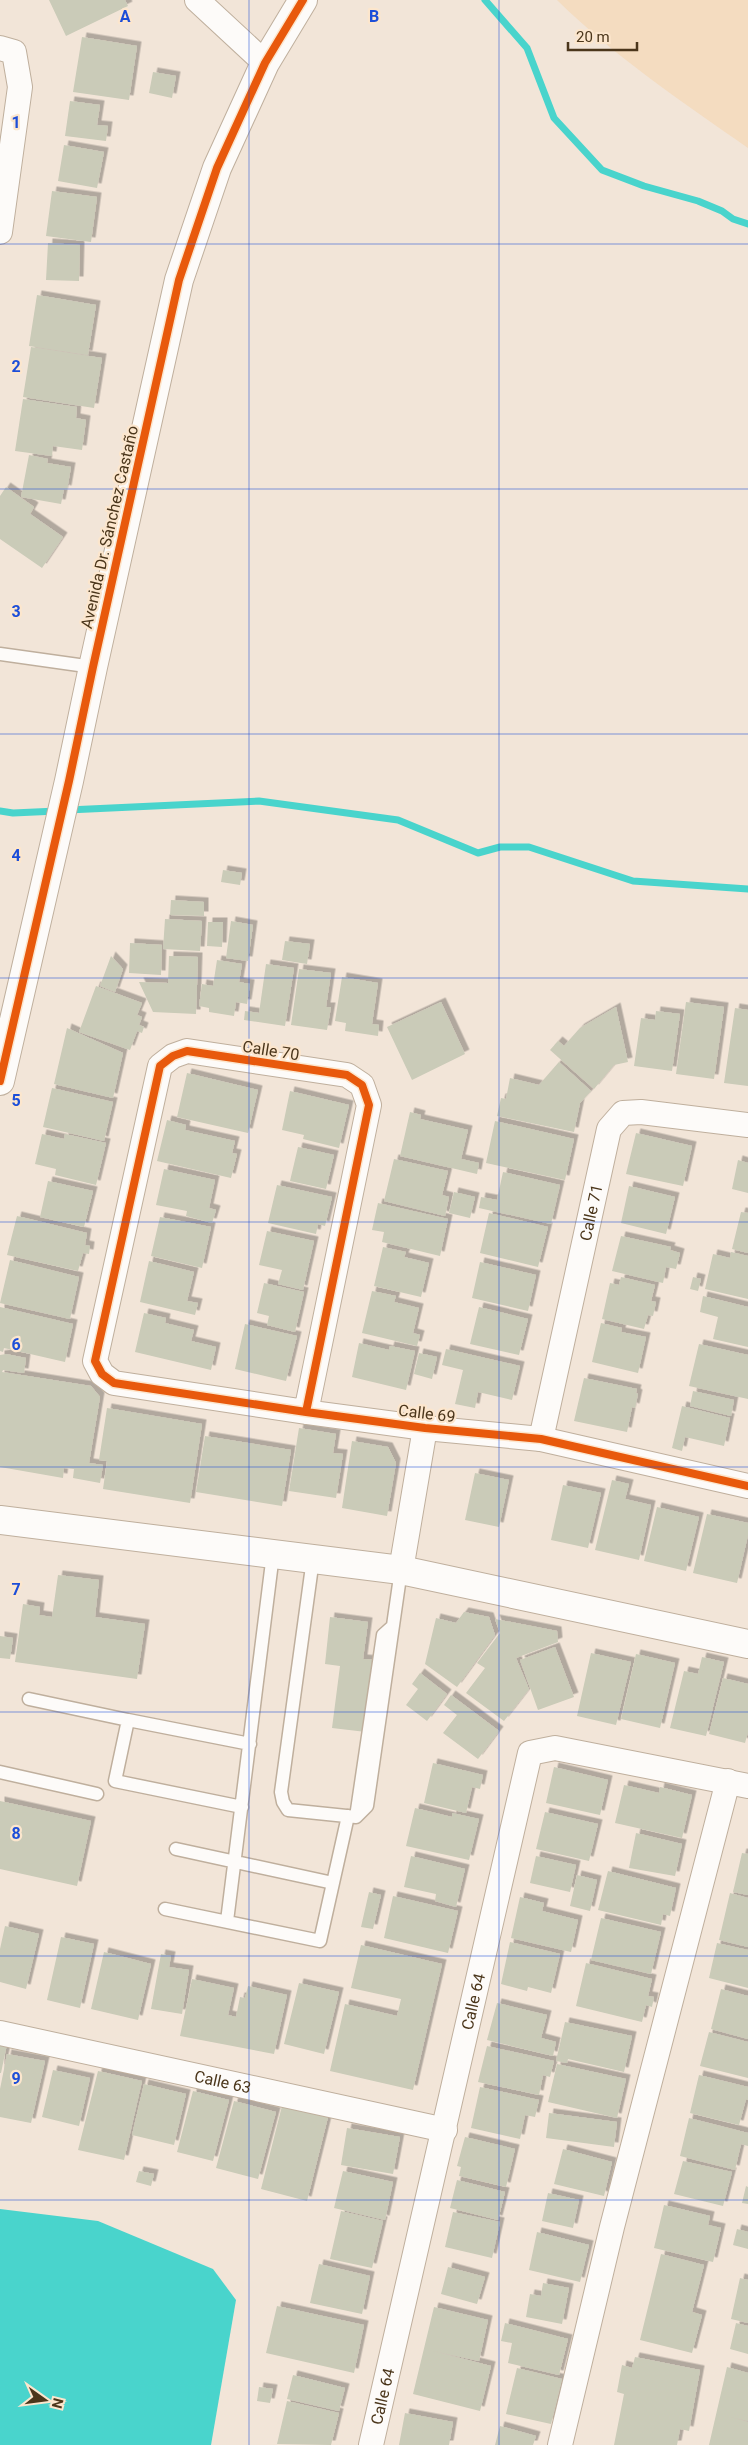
<svg xmlns="http://www.w3.org/2000/svg" width="748" height="2445" font-family="Roboto,sans-serif">
<style>
.green{fill:#f4dcc0}
.water{fill:#49d4cc}
.lines{fill:none;stroke-linecap:round;stroke-linejoin:round}
.stream{stroke:#49d4cc;stroke-width:7}
.building{fill:#cacbb8;filter:url(#shadow)}
.lane-casing{stroke:#bfaf9d;stroke-width:15}
.street-casing{stroke:#bfaf9d;stroke-width:26}
.secondary-casing{stroke:#bfaf9d;stroke-width:30}
.lane{stroke:#fdfbf9;stroke-width:12}
.street{stroke:#fdfbf9;stroke-width:24}
.secondary{stroke:#fdfbf9;stroke-width:28}
.cycleway-casing{stroke:#fce6cd;stroke-width:11}
.cycleway{stroke:#e8590c;stroke-width:8}
.grid{fill:none;stroke:#1d4ed8;stroke-width:1;stroke-opacity:0.55}
.labels{text-anchor:middle;stroke-width:4.5;stroke-linejoin:round;paint-order:stroke}
.street-label{font-size:16px;fill:#4b361b;stroke:#fce6cd}
.grid-label{font-size:16px;text-anchor:middle;font-weight:bold;fill:#1d4ed8;stroke:#fce6cd;stroke-width:4.5;stroke-linejoin:round;paint-order:stroke}
</style>
<defs>
<filter id="shadow"><feDropShadow dx="4.5" dy="-4.5" stdDeviation="0" flood-color="#0004"/></filter>
</defs>
<rect width="100%" height="100%" fill="#f2e5d8"/>
<path class="green" d="M557 0H748V148C682 102 614 56 557 0Z"/>
<path class="water" d="M0 2209 98 2221 213 2269 236 2300 211 2445H0Z"/>
<g class="lines">
<path class="stream" d="M485 0 527 48 554 118 602 170 644 186 698 201 722 211 733 219 748 224
M68 810 259 801 398 820 478 853 500 847H529L633 881 748 889
M0 811 13 813 57 811"/>
</g>
<path class="building" d="M49 0H125L128 6 66 36Z
M82 37 137 46 129 100 73 92Z
M153 72 176 76 172 98 149 93Z
M70 101 100 105 97 125 108 126 106 141 65 136Z
M64 145 104 152 97 188 58 181Z
M52 191 97 197 91 242 46 236Z
M48 243 80 245 79 281 46 280Z
M37 295 96 305 88 355 29 346Z
M31 347 102 358 94 408 23 397Z
M23 399 77 407 76 418 86 420 82 450 53 446 52 456 15 451Z
M29 455 48 459 47 463 71 467 67 490 64 489 61 504 21 497Z
M6 487 34 507 30 514 63 537 42 568 0 539V496Z
M223 870 242 873 240 885 221 882Z
M171 900 204 902V916L170 915Z
M165 919 202 921 200 951 163 949Z
M231 921 253 925 248 961 226 958Z
M208 922H223L222 947 207 946Z
M285 941 310 944 307 964 282 960Z
M130 943 162 945 161 975 129 973Z
M111 956 123 969 115 992 100 986Z
M169 956 198 957 196 1014 153 1012 139 982 168 983Z
M217 960 242 964 239 982 250 984 247 1004 236 1002 234 1016 209 1012V1008L199 1006 202 984 213 986Z
M266 964 294 968 285 1026 244 1020 245 1011 259 1013Z
M299 969 331 973 326 1007H331L327 1030 291 1025Z
M342 977 378 983 372 1024 379 1025 378 1036 345 1031 346 1023 335 1021Z
M96 986 142 1003 137 1015 142 1017 139 1025 144 1027 142 1033 137 1031 130 1050 79 1032Z
M441 1002 465 1054 412 1080 387 1027Z
M686 1002 724 1007 714 1079 676 1074Z
M616 1007 628 1062 614 1065 594 1089 550 1050 558 1041 564 1046 580 1028Z
M735 1008 748 1010V1086L724 1083Z
M656 1011 680 1014 672 1071 634 1066 641 1018 655 1020Z
M67 1028 123 1053 113 1098 54 1084Z
M559 1062 591 1091 580 1103 574 1132 497 1116 501 1098 506 1099 510 1078 539 1085Z
M187 1073 258 1090 248 1133 177 1117Z
M52 1088 113 1102 104 1141 43 1127Z
M290 1091 349 1105 339 1148 303 1139 304 1135 282 1130Z
M410 1112 421 1115 420 1119 468 1130 461 1159 479 1163 477 1174 400 1156Z
M167 1120 186 1125 185 1130 235 1141 232 1153 237 1154 231 1178 157 1161Z
M495 1121 574 1139 565 1180 486 1163Z
M636 1133 692 1146 683 1186 626 1174Z
M42 1134 64 1139 65 1134 106 1143 96 1185 55 1175 56 1169 35 1164Z
M298 1147 334 1155 326 1189 290 1181Z
M394 1159 448 1171 442 1195 449 1197 445 1216 384 1201Z
M738 1160 748 1163V1193L732 1189Z
M164 1169 215 1180 209 1208 216 1210 212 1223 186 1216 187 1211 156 1205Z
M503 1172 560 1185 551 1224 479 1208 481 1197 497 1200Z
M48 1181 93 1191 84 1227 40 1217Z
M277 1185 332 1197 325 1226 318 1224 316 1234 268 1223Z
M629 1186 675 1197 666 1234 621 1223Z
M454 1192 475 1197 470 1218 449 1213Z
M378 1203 448 1219 440 1256 382 1242 384 1232 372 1230Z
M741 1212 748 1213V1253L732 1249Z
M489 1213 548 1227 538 1267 480 1253Z
M17 1216 87 1233 85 1245 90 1246 89 1254 83 1253 78 1271 7 1255Z
M160 1217 211 1227 202 1268 151 1256Z
M267 1231 314 1241 303 1290 278 1284 282 1270 259 1265Z
M621 1236 671 1247 670 1250 680 1253 676 1269 666 1267 663 1283 612 1271Z
M383 1247 406 1252 404 1257 429 1263 421 1297 374 1286Z
M731 1252 748 1256V1299L705 1289 713 1254 730 1258Z
M10 1260 79 1277 70 1319 0 1303Z
M149 1261 194 1272 187 1301 198 1303 195 1315 140 1302Z
M480 1262 536 1275 528 1311 472 1298Z
M621 1277 655 1285 651 1301 656 1302 653 1316 648 1315 644 1329 602 1319 610 1283 619 1285Z
M693 1277 701 1279 698 1291 690 1289Z
M264 1283 304 1292 295 1332 267 1325 269 1316 257 1313Z
M372 1291 396 1296 394 1302 419 1308 413 1333 420 1335 417 1346 362 1333Z
M703 1296 748 1307V1347L713 1339 718 1317 700 1312Z
M0 1307 73 1324 65 1362 4 1348 3 1352 0 1351Z
M479 1307 528 1319 519 1355 470 1344Z
M144 1313 166 1318 165 1323 194 1330 191 1341 216 1347 211 1370 135 1352Z
M601 1323 622 1328 621 1332 646 1337 638 1373 592 1362Z
M245 1324 297 1336 286 1381 235 1369Z
M359 1343 389 1350 390 1346 415 1351 406 1390 352 1377Z
M699 1344 748 1355V1399L689 1386Z
M446 1349 520 1366 512 1400 478 1392 475 1408 455 1404 463 1370 442 1365Z
M419 1353 437 1357 432 1379 414 1374Z
M6 1354 26 1358 24 1373 3 1370 2 1372 91 1386 100 1397 89 1463 103 1465 100 1483 73 1478 74 1469 64 1468 63 1478 0 1467V1355Z
M584 1378 637 1389 636 1393 638 1394 635 1408 632 1407 627 1432 574 1421Z
M693 1391 734 1400 731 1416 690 1406Z
M682 1406 730 1418 724 1446 685 1437 682 1451 672 1448Z
M107 1408 202 1424 190 1503 103 1489 107 1461 99 1460Z
M299 1428 336 1434 333 1453 343 1454 336 1498 289 1491Z
M205 1436 291 1450 282 1506 196 1492Z
M352 1441 388 1447 396 1463 387 1516 342 1508Z
M475 1473 509 1480 499 1527 465 1520Z
M612 1480 629 1484 625 1499 651 1505 639 1560 595 1550Z
M563 1485 601 1493 588 1548 551 1540Z
M657 1507 699 1517 686 1571 644 1561Z
M707 1514 748 1523V1535L737 1583 693 1573Z
M58 1575 99 1580 95 1617 145 1624 137 1679 15 1662 23 1604 40 1607 39 1615 52 1617Z
M464 1612 489 1617 495 1635 457 1687 425 1664 436 1618 456 1623Z
M330 1617 368 1622 363 1659 375 1660 366 1732 332 1728 340 1666 325 1664Z
M495 1619 557 1631 558 1642 516 1658 529 1689 504 1721 466 1693 485 1668 477 1663 500 1633Z
M0 1636 13 1638 10 1659 0 1658Z
M555 1647 574 1697 538 1710 520 1660Z
M591 1653 631 1662 616 1725 577 1716Z
M636 1654 675 1663 660 1728 621 1719Z
M702 1657 724 1662 706 1736 670 1728 684 1671 698 1674Z
M420 1673 447 1694 427 1721 406 1705 418 1689 412 1684Z
M723 1678 748 1684V1732L745 1743 709 1734Z
M451 1695 499 1731 478 1759 443 1733 457 1715 444 1705Z
M433 1763 483 1775 480 1789 472 1787 466 1813 424 1803Z
M554 1767 608 1780 600 1815 546 1803Z
M624 1785 659 1793 660 1787 692 1795 682 1838 615 1823Z
M0 1801 91 1821 77 1886 0 1869Z
M415 1808 452 1817V1813L479 1819 469 1860 406 1846Z
M545 1812 598 1824 589 1861 536 1849Z
M636 1833 682 1844 675 1876 629 1868Z
M742 1853 748 1854V1895L733 1892Z
M411 1856 465 1869 456 1907 435 1901 436 1894 404 1887Z
M536 1856 576 1865 570 1892 530 1883Z
M608 1871 676 1888 670 1916 663 1914 661 1925 598 1910Z
M577 1875 597 1880 590 1911 570 1906Z
M369 1892 381 1895 373 1929 361 1927Z
M730 1893 748 1898V1947L719 1940Z
M393 1896 458 1911 448 1953 384 1938Z
M520 1897 544 1903 542 1911 578 1920 571 1952 511 1938Z
M601 1918 661 1932 651 1974 591 1960Z
M5 1926 39 1934 26 1989 0 1982V1949Z
M61 1937 94 1944 80 2008 47 2000Z
M510 1942 560 1954 551 1993 528 1987 527 1991 501 1984Z
M717 1943 748 1950V1988L709 1978Z
M361 1945 442 1964 413 2090 330 2071 345 2004 397 2016 401 1999 351 1988Z
M104 1952 151 1964 138 2020 91 2009Z
M161 1954 171 1956 169 1967 189 1970 182 2014 151 2009Z
M586 1963 652 1979 648 1996 654 1997 652 2007 646 2005 642 2022 576 2006Z
M192 1979 234 1988 228 2015 236 2017 240 1997 245 1998 248 1986 287 1995 274 2054 180 2036Z
M299 1983 339 1992 324 2054 284 2044Z
M721 1989 748 1996V2039L711 2029Z
M497 2003 547 2015 541 2038 556 2042 553 2056 487 2040Z
M565 2022 632 2036 624 2072 568 2059 567 2063 556 2061Z
M709 2032 748 2042V2078L700 2066Z
M0 2042 7 2044 1 2073H0Z
M487 2046 554 2061 550 2077 543 2075 539 2095 478 2082Z
M7 2054 45 2061 31 2123 0 2117V2089Z
M557 2064 626 2079 617 2118 548 2102Z
M53 2070 90 2078 79 2126 42 2117Z
M98 2071 142 2081 124 2160 78 2150Z
M699 2075 748 2087V2100L746 2099 739 2125 690 2113Z
M144 2084 186 2094 174 2145 132 2135Z
M480 2087 539 2100 535 2117 525 2115 520 2139 471 2128Z
M193 2091 229 2100 213 2161 177 2152Z
M234 2101 276 2112 258 2179 216 2168Z
M282 2106 328 2117 307 2201 261 2189Z
M549 2113 617 2122 614 2147 546 2138Z
M689 2118 748 2133V2146L741 2144 735 2170 680 2156Z
M347 2128 400 2137 393 2174 341 2165Z
M465 2137 515 2149 506 2187 459 2176 461 2167 457 2166Z
M563 2149 612 2162 604 2196 554 2184Z
M683 2161 732 2172 723 2206 674 2194Z
M139 2171 154 2174 151 2186 136 2182Z
M343 2171 393 2182 385 2220 334 2208Z
M457 2180 505 2192 498 2220 450 2208Z
M746 2186 748 2187V2204L742 2203Z
M548 2193 579 2200 573 2228 542 2221Z
M664 2205 710 2216 708 2225 721 2228 713 2262 654 2248Z
M341 2211 383 2221 372 2268 330 2259Z
M453 2212 500 2222 492 2258 445 2247Z
M737 2229 748 2232V2249L733 2245Z
M537 2232 589 2245 580 2282 529 2270Z
M661 2254 704 2265 692 2312 702 2315 692 2353 640 2340Z
M319 2264 370 2276 362 2314 310 2303Z
M448 2267 485 2277 477 2304 441 2294Z
M740 2278 748 2280V2323L731 2319Z
M543 2283 569 2288 562 2324 526 2317 530 2294 541 2296Z
M277 2306 364 2325 354 2373 266 2353Z
M434 2307 488 2320 479 2361 433 2351 491 2366 480 2411 413 2394Z
M505 2323 568 2339 559 2375 508 2363 512 2343 501 2341Z
M736 2323 748 2326V2354L730 2349Z
M635 2357 700 2370 689 2431 680 2429 677 2445H614L624 2394 617 2392 622 2365 632 2368Z
M727 2367 748 2373V2421L730 2417 748 2422V2445H709Z
M517 2368 562 2379 551 2424 506 2414Z
M293 2375 345 2388 339 2411 287 2399Z
M259 2387 273 2389 270 2403 257 2401Z
M287 2401 339 2413 331 2445 277 2444Z
M405 2413 453 2422 449 2445H399Z
M500 2426 536 2436 533 2445H495Z"/>
<g class="lines">
<g class="lane-casing">
<path id="lane" d="M0 654 93 667
M313 1559 281 1792 283 1802 288 1810 356 1817 367 1806 401 1570
M29 1699 128 1720
M0 1772 97 1794
M242 1807 115 1781 128 1720 250 1744
M356 1817 383 1635 393 1626
M176 1849 333 1883
M165 1909 320 1941 348 1816
M227 1921 273 1554"/>
</g>
<g class="street-casing">
<g id="street">
<path d="M197 0 265 63"/>
<path d="M0 48 14 52 20 87 0 232"/>
<path d="M306 1412 369 1105 362 1085 347 1075 187 1051 173 1056 160 1066 95 1361 102 1374 114 1383 306 1412 425 1428 541 1439 748 1486"/>
<path id="s1" d="M541 1439 609 1129 623 1113 641 1112 748 1125"/>
<path d="M401 1570 425 1428"/>
<path id="s2" d="M0 2033 445 2130"/>
<path id="s3" d="M371 2445 530 1753 555 1748 748 1786"/>
<path d="M560 2445 612 2227 728 1781"/>
</g>
</g>
<g class="secondary-casing">
<path id="secondary" d="M0 1081 69 781 93 667 179 280 217 168 265 63 303 0
M0 1520 401 1570 748 1644"/>
</g>
<use href="#lane" class="lane"/>
<use href="#street" class="street"/>
<use href="#secondary" class="secondary"/>
<g class="cycleway-casing">
<path id="cycleway" d="M0 1081 69 781 93 667 179 280 217 168 265 63 303 0
M306 1412 369 1105 362 1085 347 1075 187 1051 173 1056 160 1066 95 1361 102 1374 114 1383 306 1412 425 1428 541 1439 748 1486"/>
</g>
<use href="#cycleway" class="cycleway"/>
</g>
<path class="grid" d="M249 0V2445M499 0V2445M0 244H748M0 489H748M0 734H748M0 978H748M0 1222H748M0 1467H748M0 1712H748M0 1956H748M0 2200H748"/>
<g class="labels">
<g class="street-label">
<text transform="translate(109 527) rotate(-77)" y="6">Avenida Dr. Sánchez Castaño</text>
<text transform="translate(271 1050) rotate(9)" y="6">Calle 70</text>
<text dy="6" stroke="none"><textPath href="#s1" startOffset="232">Calle 71</textPath></text>
<text transform="translate(427 1413) rotate(7)" y="6">Calle 69</text>
<text dy="6" stroke="none"><textPath href="#s3" startOffset="455">Calle 64</textPath></text>
<text dy="6" stroke="none"><textPath href="#s2" startOffset="228">Calle 63</textPath></text>
<text dy="6" stroke="none"><textPath href="#s3" startOffset="50">Calle 64</textPath></text>
</g>
</g>
<g class="grid-label">
<text x="125" y="22">A</text>
<text x="374" y="22">B</text>
<text x="16" y="128">1</text>
<text x="16" y="372">2</text>
<text x="16" y="617">3</text>
<text x="16" y="861">4</text>
<text x="16" y="1106">5</text>
<text x="16" y="1350">6</text>
<text x="16" y="1595">7</text>
<text x="16" y="1839">8</text>
<text x="16" y="2084">9</text>
</g>
<g transform="translate(45 2400) rotate(104)" stroke="#fce6cd" stroke-width="4" paint-order="stroke">
<path d="M0-4L9 19L0 12L-9 19Z" fill="#4b361b"/>
<text y="-8" font-size="14" font-weight="bold" text-anchor="middle" fill="#4b361b">N</text>
</g>
<path d="M568 42v8h69v-8" fill="none" stroke="#4b361b" stroke-width="2.5"/>
<text x="576" y="42" font-size="15" fill="#4b361b" stroke="#fce6cd" stroke-width="4" paint-order="stroke">20 m</text>
</svg>
